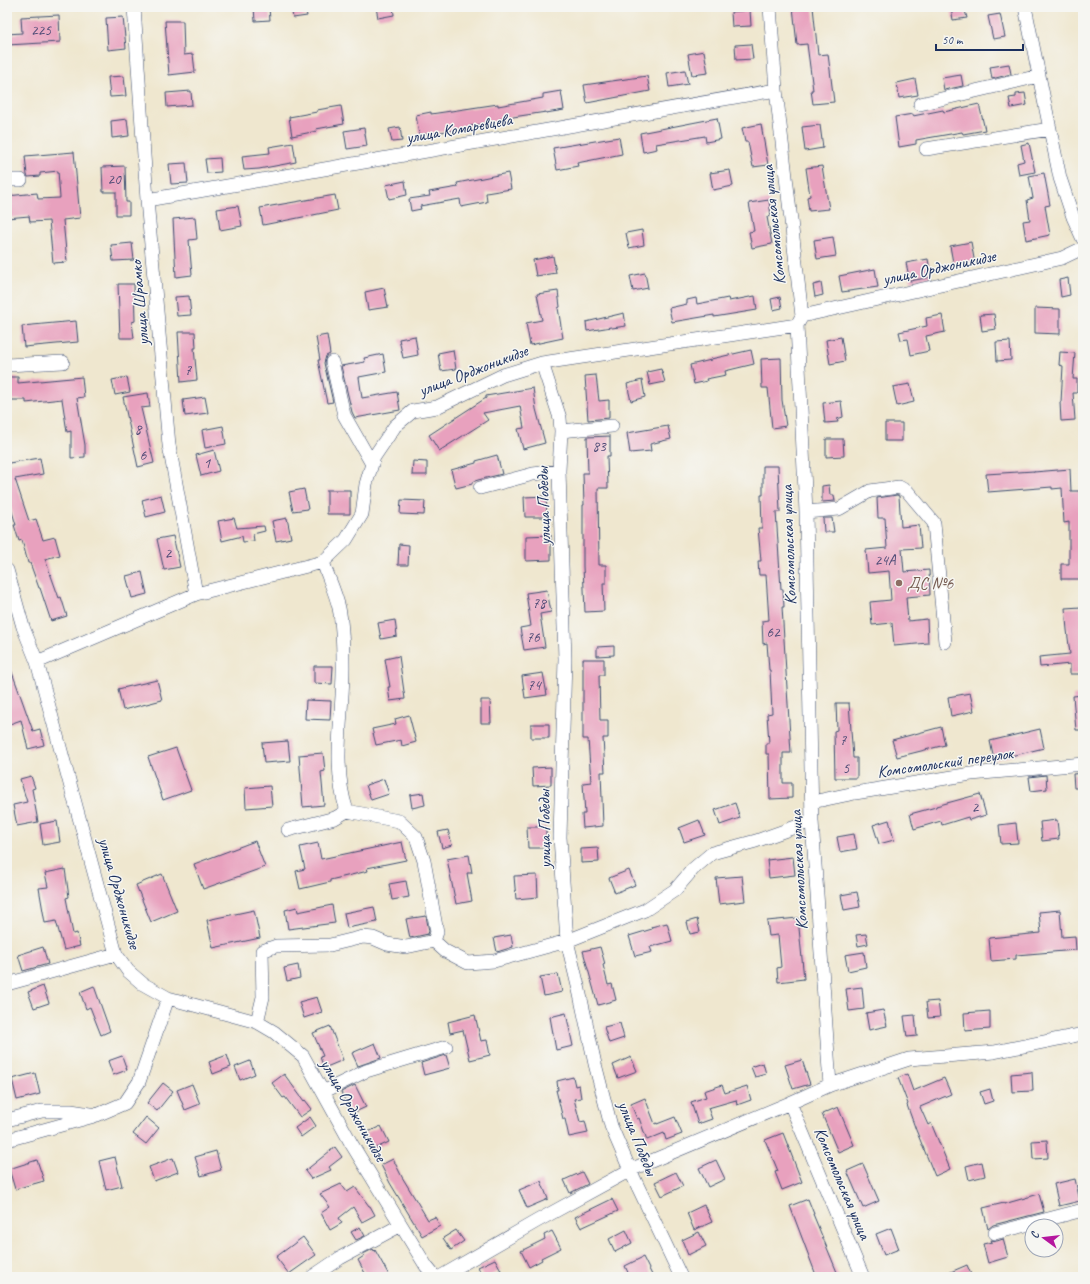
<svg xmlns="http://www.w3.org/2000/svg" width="1090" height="1284" font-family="Caveat,sans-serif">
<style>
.building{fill:#e8a1be}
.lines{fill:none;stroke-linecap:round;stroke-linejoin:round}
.minor-casing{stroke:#3b4b6f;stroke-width:14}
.minor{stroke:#fff;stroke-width:13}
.education-dot{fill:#8d6e63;stroke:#f6f6f2;stroke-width:1.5}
.labels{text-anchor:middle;stroke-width:3;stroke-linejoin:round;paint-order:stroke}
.number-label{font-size:15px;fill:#4e4c76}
.street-label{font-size:17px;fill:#1b2f5e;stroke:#f6f6f2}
.education-label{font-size:17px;fill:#785e54;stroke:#f6f6f2;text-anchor:start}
</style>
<rect width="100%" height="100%" fill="#f6f6f2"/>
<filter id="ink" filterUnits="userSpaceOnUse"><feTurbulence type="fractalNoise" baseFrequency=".025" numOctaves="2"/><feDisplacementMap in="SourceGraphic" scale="8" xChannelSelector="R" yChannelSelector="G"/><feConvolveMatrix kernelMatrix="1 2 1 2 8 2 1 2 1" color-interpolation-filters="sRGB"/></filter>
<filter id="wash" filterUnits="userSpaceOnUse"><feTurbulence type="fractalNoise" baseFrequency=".012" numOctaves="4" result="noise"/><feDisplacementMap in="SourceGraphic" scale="16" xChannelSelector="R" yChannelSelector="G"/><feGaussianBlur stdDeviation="0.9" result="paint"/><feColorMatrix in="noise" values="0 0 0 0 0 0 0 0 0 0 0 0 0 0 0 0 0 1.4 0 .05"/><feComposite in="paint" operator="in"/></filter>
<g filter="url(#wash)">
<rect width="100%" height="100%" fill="#efe7cf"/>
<g id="blocks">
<path class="building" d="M254 7H269L270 20 255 21Z
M291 7H305L307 16 293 18Z
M376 7H393L394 15 378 18Z
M793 7H813L818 55 828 54 834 102 813 104 811 90H813L807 44 797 45Z
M957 7H964L967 18 953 20 951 8Z
M750 10 751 26 732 27 731 12Z
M1000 14 1005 37 993 39 988 16Z
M59 15 60 42 7 45V34L22 33 21 17Z
M123 17 126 48 108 50 106 18Z
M165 21H183L184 55 193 54 195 72 169 75Z
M751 44 753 59 736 60 735 45Z
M704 51 708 73 692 75 688 54Z
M1009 64 1011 74 992 79 990 67Z
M685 70 688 84 669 87 667 73Z
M961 75 963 86 944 90 942 78Z
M124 76 126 96 110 97 108 77Z
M647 76 650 91 587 103 584 85Z
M915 79 918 95 899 98 897 83Z
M191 91 192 105 167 107 166 93Z
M561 91 564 110 546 113V112L500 119V121L470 126V128L419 135 416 115 431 112V114L498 104V106L543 98V94Z
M1025 93 1027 105 1011 108 1009 98 1016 97V94Z
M979 104 985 130 963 134 962 132 916 140V144L899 147 895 117 913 114V116L943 110 944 112Z
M341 106 344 124 316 129 317 131 292 136 289 117 317 112V110Z
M717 118 721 139 706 142 705 136 656 144 657 149 643 152 640 133Z
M127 119 129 136 112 138 111 121Z
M761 124 768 165 753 167 748 142H745L742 128Z
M820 125 823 148 805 151 802 127Z
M400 127 402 141 392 142 389 129Z
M364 128 367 146 347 149 344 131Z
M619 137 622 154 577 163 578 166 557 170 553 148Z
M293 143 296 162 259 169 244 170 242 156 270 153 269 147Z
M1029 143 1035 172 1019 175 1017 163 1024 161 1021 145Z
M74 152 80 218 63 220 67 262 53 263 49 221 30 222 29 216 7 218V196L37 193 38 199 60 198 58 171 40 173V176L28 177 27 175 25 156Z
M220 158 221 172 207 173 205 159Z
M186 163 188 183 171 184 169 164Z
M125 166 126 202H129V215H116V192H103L102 167Z
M822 166 829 209 809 211 807 197 810 196 806 168Z
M730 170 733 186 713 190 710 173Z
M508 173 511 189 486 193 487 202 461 207 460 199 420 206 421 209 411 211 409 199 430 196 429 192 458 187 457 183Z
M1044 173 1050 205 1045 206 1050 235 1026 240 1023 221 1030 220 1027 200 1033 198 1029 176Z
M405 181 407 195 389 199 386 185Z
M335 195 338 210 263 225 260 208Z
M769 200 771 216 767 217 772 244 752 248 749 232 754 231 749 203Z
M238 206 242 226 220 230 217 209Z
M195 217 197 239 189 240 192 275 176 277 173 219Z
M642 230 644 245 629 248 626 233Z
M833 237 836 256 817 259 814 240Z
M971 242 975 264 954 268 950 246Z
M132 243 134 260 113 261 111 245Z
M553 256 556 273 536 276 533 260Z
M928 259 931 277 910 281 906 263Z
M875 269 878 287 842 292 839 276Z
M645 273 648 288 633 291 630 276Z
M1068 278 1070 295 1061 297 1059 280Z
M821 283 823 295 815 297 813 285Z
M118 284H134L135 321 132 322 134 338H120Z
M384 288 388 307 368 310 365 292Z
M558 291 560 307 558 308 563 338 530 345 526 323 542 320 537 294Z
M189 296 191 315 177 316 175 297Z
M755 296 757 310 714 317V315L672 322 669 308 687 304V300L696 298 697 304 728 298 729 301Z
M780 297 782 308 773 310 771 299Z
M1035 308 1060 309V334L1035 333Z
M624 313 626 326 612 328 611 327 587 331 586 322Z
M994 314 996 329 982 331 980 315Z
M942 315 945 332 926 336 929 351 911 355 908 339 901 340 899 332 927 326 926 318Z
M76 321 78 342 24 347 22 326Z
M178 332H195L196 348H194L197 380 181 382Z
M327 335 330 354 326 356 324 363 333 402 327 403 318 360H320L316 337Z
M415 336 418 355 403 358 399 339Z
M841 337 845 361 830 364 826 340Z
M1010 341 1011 360 997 361 996 342Z
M453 350 456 369 441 371 438 353Z
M751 350 754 364 725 371 726 375 706 379 707 381 694 384 690 365 711 360V359Z
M1060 352 1075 353 1073 379H1077V393H1073L1075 420 1061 421 1060 402H1061L1063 366 1059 365Z
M383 354 386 372 359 377 362 398 397 392 400 410 355 418 352 412 341 366 365 362 364 358Z
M781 358 782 400 786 426 772 428 768 388H762L761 359Z
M661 369 665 382 650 385 647 372Z
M596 375 599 401 609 400V418L588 420 585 376Z
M7 377H18V383L82 377 84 397 77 398 85 445V457L71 458V431L67 432 62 399 26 403V400H7Z
M127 377 130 392 115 395 112 380Z
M642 380 645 397 631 401 627 384Z
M910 384 914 402 897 406 893 387Z
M533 388 536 409 545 443 523 449 518 429 524 428 520 406 483 413 488 420 439 451 429 435 486 398V396Z
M148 393 150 407 141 408 154 463 138 467 123 397Z
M205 397 208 413 185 416 183 400Z
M841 401 843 417 837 419 838 422 825 423 823 403Z
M885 423H902V441H885Z
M223 426 226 444 205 448 202 430Z
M668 426 671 439 650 444 651 451 630 453 627 433Z
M610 436V456H607L608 488H598L599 565H606V583H603L604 611 585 612 583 566V505H584L583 473H588L587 437Z
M826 439H843L844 456 826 457Z
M214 450 219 471 201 476 196 455Z
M497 455 502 474 478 480 472 482V484L456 488 451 470 476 463V461Z
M40 458 43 474 15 479 29 521 36 519 43 540 55 537 60 555 45 559 59 598 61 597 67 616 51 621 40 588H39L30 563H28L22 540 19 541 14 525H16L7 495V462L9 463Z
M413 461 427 462V475H412Z
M763 466H778L780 512H776L781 589H783L784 607H782L791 753H783V783H792V798L770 799 769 754H766V743H769L767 714 772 713 770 670H769L767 643 763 644 762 621 769 620 766 575H759L758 561H761L758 528H762L761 495H763Z
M1070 469 1071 491H1082L1083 579H1061V564H1069V522L1064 523 1062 488 1052 489V487L988 492 986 474 1034 471V472Z
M829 485 830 495H834L835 501 822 502V486Z
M304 489 308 509 293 511 289 492Z
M327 490H350V514H327Z
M161 495 165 512 146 517 142 500Z
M897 495 899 496 901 527 919 525 921 548 902 549 904 572 929 570 930 595 906 597 908 621 927 619 928 643 894 646 892 623 872 625 870 602 891 600 889 571 868 573 866 550 887 548 885 518H878L877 498Z
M546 496 547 517H525L524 497Z
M401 500 425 501 424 515 400 514Z
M234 518 237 528 264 526 265 531 253 534 254 541 243 542 242 536 222 541 218 521Z
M287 518 291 538 276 541 272 521Z
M823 518H832L834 532H824Z
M551 535V560L526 561V536Z
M173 536 180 567 164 570 157 539Z
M399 544 409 545 408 565H398Z
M142 572 147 594 132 598 126 576Z
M547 590 551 612 540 614 545 647 524 650 520 628 531 626 526 593Z
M1081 607 1083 631V674H1070V664L1040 667 1039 657 1070 654 1067 630 1065 608Z
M395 620 397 636 381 639 378 623Z
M614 646V655L597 656V647Z
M399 656 405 699 390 701 388 687H390L385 659Z
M583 659H604V675H599L600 720H608V738H603L605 772H601L603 826 583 828 582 814H585L583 783 591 782 588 739H583Z
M7 661H8L33 731 40 729 44 745 28 749 21 720 7 725Z
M314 666H333L332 684 314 683Z
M543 673 547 695 525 698 522 676Z
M157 680 162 700 123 710 118 689Z
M970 693 974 711 951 716 948 697Z
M1083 695V730H1076L1073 696Z
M306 700 331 701 330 720 305 719Z
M481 700H490L491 723H481Z
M836 703H849L853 758H857V778H835L834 731 837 730Z
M409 715 416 742 402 746 401 740 376 745 372 729 396 724 395 719Z
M531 724H549V738H531Z
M941 727 945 745 897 757 892 740Z
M1040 729 1044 748 994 760 990 741Z
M288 741 290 761 264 763 262 743Z
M176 748 191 790 163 800 148 757Z
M323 753 325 771 321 772 324 805 303 807 299 755Z
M551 767V785L533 786 532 768Z
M1083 773V788H1074L1073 774Z
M1046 775 1047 789 1031 791 1029 777Z
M31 776 35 788 32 789 38 822 17 826 13 805 27 802 20 779Z
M384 779 389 794 371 800 366 785Z
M270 786 272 806 246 808 245 788Z
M423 793 425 805 412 808 410 795Z
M980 794 986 815 969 820 968 817 942 825 941 821 914 829 910 814 936 807V806Z
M735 803 740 818 720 825 715 810Z
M699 820 705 835 684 842 679 828Z
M889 820 894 840 879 844 873 825Z
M1057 820 1059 839 1042 841 1040 822Z
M57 821 60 842 43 845 40 824Z
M1016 823 1018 843 1001 844 999 825Z
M527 827H546V848H528Z
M448 830 452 845 442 848 438 832Z
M854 834 857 849 840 852 837 837Z
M255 841 265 867 203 889 194 864Z
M402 842 406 860 367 868 368 871 330 880V882L300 889 296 871 305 869 300 847 318 843 321 859Z
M598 848 599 862 581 863V849Z
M469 855 472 873H467L472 901 456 904 447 859Z
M793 857 795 875 769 878 767 860Z
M65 869 69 897 66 898 73 934 77 933 80 946 64 950 56 921 45 923 39 888 48 887 45 873Z
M629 870 635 885 615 893 609 878Z
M162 874 177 911 151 922 136 885Z
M537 875 538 897 516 899 514 876Z
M742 876 745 901 719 904 716 878Z
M406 881 409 897 392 900 389 884Z
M857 892 860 907 844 910 841 895Z
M332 905 335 923 288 929 285 910 297 907 298 912Z
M374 907 377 922 347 928 344 913Z
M254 910 260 938 213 948 207 920Z
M1060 910 1062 937 1075 936 1076 950 1016 955V959L991 961 989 938 1041 933 1039 912Z
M426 916 429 931 428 934 410 938 406 919Z
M798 918 804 979 778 982 777 968 781 967 778 935 769 936 767 921Z
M697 919 700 932 690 934 687 922Z
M667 923 672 941 650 947 652 952 635 956 629 936 652 929 651 927Z
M866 934 868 944 858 946 856 935Z
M511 935 513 947 497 952 494 938Z
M43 947 48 964 23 971 18 955Z
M600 947 605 964 603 965 608 985 612 984 616 1000 598 1005 583 951Z
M864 952 866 967 848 971 845 955Z
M298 965 300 978 287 981 284 968Z
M558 974 562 992 544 996 540 977Z
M43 986 49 1003 34 1008 28 992Z
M94 986 110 1031 101 1035 90 1007 86 1009 80 992Z
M862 987 864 1009 849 1011 846 989Z
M317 997 322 1012 304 1018 299 1002Z
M938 1001 940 1017 928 1018 926 1002Z
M883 1010 887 1026 869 1030 866 1013Z
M990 1011V1029L965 1031 964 1013Z
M566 1013 573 1046 556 1050 550 1017Z
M475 1015 481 1041 487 1040 490 1055 470 1060 463 1030 450 1033 448 1022Z
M915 1015 917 1036 907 1037 904 1016Z
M620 1023 624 1038 609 1043 604 1027Z
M330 1026 343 1060 324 1068 320 1057 323 1056 313 1033Z
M375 1043 381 1058 358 1066 352 1053Z
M227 1055 231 1067 213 1074 209 1062Z
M446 1055 450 1068 424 1075 421 1063Z
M122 1056 127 1070 113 1075 108 1061Z
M631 1057 637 1071 618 1078 613 1065Z
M802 1060 810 1084 793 1089 785 1065Z
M250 1061 255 1074 240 1080 235 1067Z
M763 1063 766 1074 755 1077 751 1067Z
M1032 1072 1033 1091 1012 1092 1011 1074Z
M35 1073 40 1094 17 1100 12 1079Z
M284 1074 304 1101 305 1100 312 1109 300 1117 285 1097 283 1098 272 1083Z
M907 1074 913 1091 944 1078 951 1094 920 1107 928 1125 931 1123 950 1169 935 1176 916 1130 907 1105 908 1104 898 1078Z
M573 1077 575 1086 579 1085 581 1098 574 1099 580 1122 585 1121 588 1133 569 1137 565 1119H563L559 1102 556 1090H558L557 1081Z
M163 1083 173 1091 157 1111 147 1103Z
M192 1084 200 1104 185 1110 177 1090Z
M355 1085 366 1107 351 1114 341 1092Z
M722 1085 725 1093 747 1086 751 1100 737 1105 736 1100 708 1108 712 1119 698 1124 691 1102 706 1097 704 1091Z
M990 1089 993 1101 984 1104 980 1092Z
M645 1098 655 1124 657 1123V1124L675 1117 682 1134 666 1140 664 1133 647 1140 639 1118 637 1119 631 1104Z
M838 1107 854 1145 838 1152 822 1114Z
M146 1117 159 1128 146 1144 133 1134Z
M310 1117 316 1126 301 1137 295 1128Z
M381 1126 389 1142 374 1149 366 1133Z
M783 1133 802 1182 782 1190 775 1172 778 1171 765 1140Z
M1047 1140 1048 1158 1033 1159 1032 1141Z
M335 1147 342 1157 329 1167 331 1170 311 1179 305 1171Z
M216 1151 221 1170 201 1176 195 1157Z
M115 1157 122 1186 106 1190 99 1161Z
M173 1158 178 1172 154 1181 149 1167Z
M393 1159 402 1177 428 1220 435 1217 440 1226 422 1236 390 1183 381 1165Z
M37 1160 44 1181 15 1189 9 1169Z
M716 1160 725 1179 708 1187 699 1168Z
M982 1162 985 1176 969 1180 966 1166Z
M863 1164 879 1201 863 1208 847 1171Z
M582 1172 588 1184 570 1193 564 1180Z
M676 1172 683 1186 662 1196 655 1182Z
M1075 1179 1080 1201 1059 1206 1054 1184Z
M541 1181 548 1199 527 1208 519 1190Z
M341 1184 347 1192 355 1187 369 1206H370L375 1215 362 1222 353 1207 339 1218 342 1223 330 1230 321 1213 330 1207 320 1194Z
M1039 1194 1044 1212 993 1225 988 1229 983 1208 1004 1203V1204Z
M612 1199 618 1211 581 1228 575 1217Z
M808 1199 814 1214H813L839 1277H811L816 1275 790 1206Z
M704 1205 712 1222 694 1230 687 1213Z
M360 1227 365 1236 356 1240 351 1232Z
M891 1228 899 1249 884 1255 876 1234Z
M456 1230 464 1241 451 1250 443 1238Z
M626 1230 632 1243 615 1252 609 1239Z
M552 1231 561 1248 541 1258 542 1260 529 1267 521 1251 545 1239 544 1235Z
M699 1232 706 1246 688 1255 682 1240Z
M303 1237 316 1255 289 1274 276 1257Z
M1003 1239 1008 1257 988 1263 983 1244 992 1242 991 1240 997 1241Z
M373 1249 374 1251 375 1250 390 1277H367L358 1260 364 1256 363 1254Z
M643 1257 653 1277H630L625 1266Z
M495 1259 501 1270 487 1277H483L478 1267Z
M967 1265 972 1277H939Z"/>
</g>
</g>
<g filter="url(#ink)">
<use href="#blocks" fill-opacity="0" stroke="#3b4b6f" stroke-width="1"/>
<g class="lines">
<g class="minor-casing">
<path id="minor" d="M134 7 147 200 169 445 196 594
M770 7 776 90 802 316 797 325 806 512 812 821 830 1085
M1025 7 1060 178 1073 217 1083 239
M920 104 1039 76
M926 149 1050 129
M7 180H21
M147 200 776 90
M802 316 1062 258 1083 248
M332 362 344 415 372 464
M542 363 560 418 561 431 559 471 565 659 560 837 567 941 579 990 595 1064 611 1126 630 1170 681 1277
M7 365 63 362
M561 431 612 426
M480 488 533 474 559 471
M806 512 839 509 870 491 899 487 908 492 934 523 945 642
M323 562C328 577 336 594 339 608 342 623 343 647 343 663 344 710 331 765 347 811L399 821 416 837 424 861 437 932 434 941 445 951 468 963 494 961 567 941 645 910 675 890 693 869 712 853 756 841 812 821
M323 562 346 540 362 514 366 484 374 457 395 426 413 411 437 407 503 375 542 363 797 325
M7 570 23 627 37 662 116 954 128 971 143 984 168 998 257 1022 274 1032 303 1056 351 1143 426 1266 435 1277
M37 662 196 594 323 562
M812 802 855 793 971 774 1083 764
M288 830 335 818 347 811
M7 984 116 954
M257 1022 263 997 262 951 276 946 330 945 363 937 373 938 387 944 406 947 434 941
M323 1092 366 1071 446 1047
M790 1103 863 1277
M7 1120 42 1111H71L97 1115 125 1103 139 1082 168 998
M7 1140 94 1116
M995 1233 1083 1210
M312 1277 340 1258 401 1225
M440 1277 537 1221 630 1170 790 1103 830 1085 909 1059 994 1052 1083 1034"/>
</g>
<use href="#minor" class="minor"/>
</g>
</g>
<circle class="education-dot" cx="899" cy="583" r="4"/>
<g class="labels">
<g class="number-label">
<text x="41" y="35">225</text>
<text x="114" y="184">20</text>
<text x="188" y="375">7</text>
<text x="138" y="434">8</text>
<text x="599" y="451">83</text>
<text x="143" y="460">6</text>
<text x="207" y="468">1</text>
<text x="168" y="558">2</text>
<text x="885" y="565">24А</text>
<text x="539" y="608">78</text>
<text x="773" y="637">62</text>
<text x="533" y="642">76</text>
<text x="534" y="690">74</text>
<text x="843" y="745">7</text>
<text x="846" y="773">5</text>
<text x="975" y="812">2</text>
</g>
<g class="street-label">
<text transform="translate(459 128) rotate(-10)" y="6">улица Комаревцева</text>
<text transform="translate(773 225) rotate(-96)" y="6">Комсомольская улица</text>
<text transform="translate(939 267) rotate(-12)" y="6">улица Орджоникидзе</text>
<text transform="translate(139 303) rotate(-95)" y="6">улица Шрамко</text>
<text transform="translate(473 370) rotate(-21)" y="6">улица Орджоникидзе</text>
<text transform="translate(543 506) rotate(-92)" y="6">улица Победы</text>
<text transform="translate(788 545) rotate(-92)" y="6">Комсомольская улица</text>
<text transform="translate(945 762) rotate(-8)" y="6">Комсомольский переулок</text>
<text transform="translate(544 829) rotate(-91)" y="6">улица Победы</text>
<text transform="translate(798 870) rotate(-93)" y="6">Комсомольская улица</text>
<text transform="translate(120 893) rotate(74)" y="6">улица Орджоникидзе</text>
<text transform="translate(354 1110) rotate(60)" y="6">улица Орджоникидзе</text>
<text transform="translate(638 1138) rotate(68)" y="6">улица Победы</text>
<text transform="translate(843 1183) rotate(67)" y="6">Комсомольская улица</text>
</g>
<g class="education-label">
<text x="907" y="589">ДС №6</text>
</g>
</g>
<rect width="1090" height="1284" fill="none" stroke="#f6f6f2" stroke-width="24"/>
<g transform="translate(1044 1238) rotate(285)"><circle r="19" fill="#f6f6f2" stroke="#9ea6b7"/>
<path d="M0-3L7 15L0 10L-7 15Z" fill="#b5179e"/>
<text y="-6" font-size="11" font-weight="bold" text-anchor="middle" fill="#1b2f5e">С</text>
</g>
<path d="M936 44v6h87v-6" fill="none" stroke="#1b2f5e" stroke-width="2"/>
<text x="942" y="44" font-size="12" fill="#1b2f5e" stroke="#f6f6f2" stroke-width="3" paint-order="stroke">50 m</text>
</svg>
